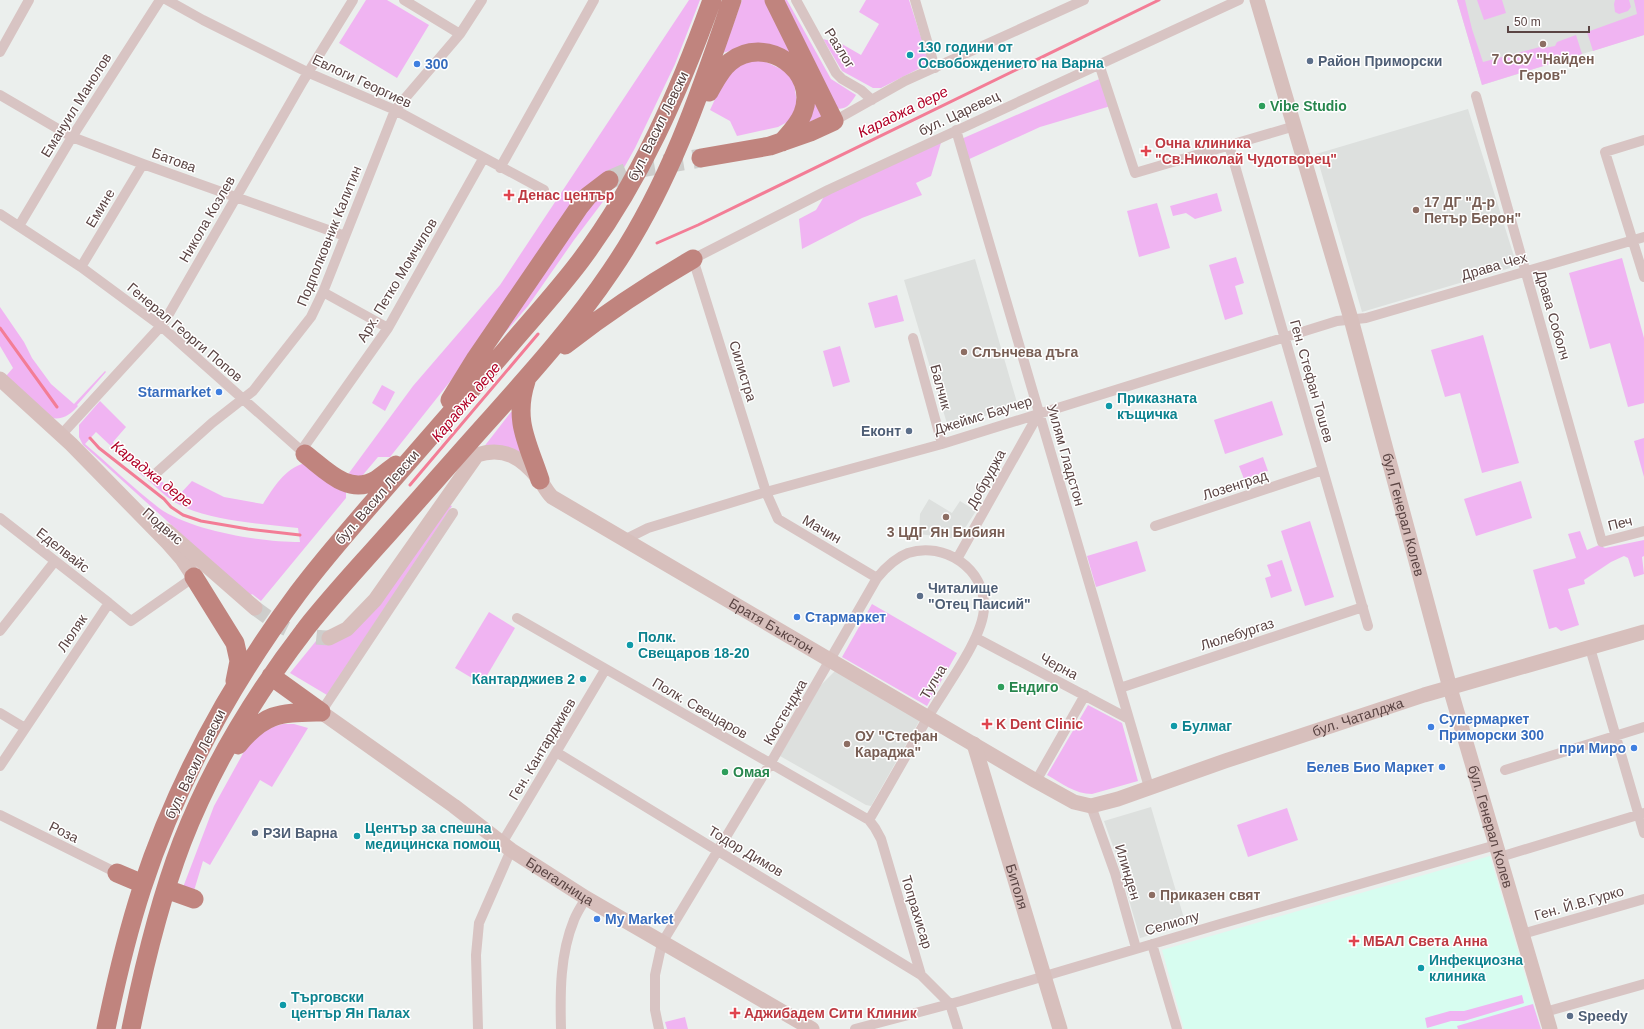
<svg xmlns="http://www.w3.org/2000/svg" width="1644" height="1029" font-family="Helvetica,sans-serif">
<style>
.education{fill:#dde0de}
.medical{fill:#d7fdf0}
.green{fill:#f0b4f2}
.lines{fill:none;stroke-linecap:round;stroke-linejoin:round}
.stream{stroke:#f37d96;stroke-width:3}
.secondary-tunnel{stroke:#cecdcb;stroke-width:15;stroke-dasharray:15 8;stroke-linecap:butt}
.highway-tunnel{stroke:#cecdcb;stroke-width:19;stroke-dasharray:19 10;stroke-linecap:butt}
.street{stroke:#d8c4c3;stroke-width:10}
.secondary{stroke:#d7bfbc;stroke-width:15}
.highway{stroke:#c0847e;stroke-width:19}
.education-dot{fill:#8d6e63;stroke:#fff;stroke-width:1.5}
.culture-dot{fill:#0f9aa8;stroke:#fff;stroke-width:1.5}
.service-dot{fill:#5c6f8a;stroke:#fff;stroke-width:1.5}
.shop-dot{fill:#3f7fe0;stroke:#fff;stroke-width:1.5}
.leisure-dot{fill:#2e9e5b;stroke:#fff;stroke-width:1.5}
.health-dot{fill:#e0444e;stroke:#fff;stroke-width:1.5}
.labels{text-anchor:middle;stroke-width:3;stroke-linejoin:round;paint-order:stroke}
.culture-label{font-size:14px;font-weight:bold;fill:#0d838f;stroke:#fff;text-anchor:start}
.street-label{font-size:14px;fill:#5a4443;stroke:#fff}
.education-label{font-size:14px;font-weight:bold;fill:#785e54;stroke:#fff;text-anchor:start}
.service-label{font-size:14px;font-weight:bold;fill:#4e5e75;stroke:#fff;text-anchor:start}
.shop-label{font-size:14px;font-weight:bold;fill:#366cbe;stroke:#fff;text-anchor:start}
.leisure-label{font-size:14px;font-weight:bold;fill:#27864d;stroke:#fff;text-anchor:start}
.health-label{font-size:14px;font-weight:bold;fill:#be3a42;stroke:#fff;text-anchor:start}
.water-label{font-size:15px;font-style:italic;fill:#b00025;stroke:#fff}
</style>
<rect width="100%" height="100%" fill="#ebefed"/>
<path class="education" d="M1457 0H1644V35L1482 85Z
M1468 109 1517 266 1362 312 1316 154Z
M975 259 1018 406 948 427 904 280Z
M929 499 952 513 960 501 976 511 958 539 919 534 920 514Z
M837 669 921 718 871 806 866 805 780 756 820 686Z
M1151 807 1186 925 1140 938 1115 852 1104 821Z"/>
<path class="medical" d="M1490 856 1541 1029H1184L1162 950Z"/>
<path class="green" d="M366 0H387L429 25 397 78 339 43Z
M689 0H700L675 64 635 148 611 191 574 240 528 306 484 357 607 176 460 369 390 457H378L362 476 353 477 349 473 413 386 500 285Z
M742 0H765L798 66 744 46 723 53Z
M782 0H787L831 79 856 95C851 103 846 111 836 108Z
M866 0H909L928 59 924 66 881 88H873L842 71 823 39 842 44 861 55 879 24 859 12Z
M1457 0H1465L1472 29 1483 62 1540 47 1544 48 1555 46 1557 42 1576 35 1582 54 1482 85Z
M1477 0H1502L1506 13 1484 20Z
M1615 0H1629L1631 7 1628 11 1619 14 1615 12 1614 4Z
M1634 0H1644V35L1593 51 1587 32 1637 14Z
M760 59 785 71 794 83 797 103 791 120 778 127 737 136 730 121 710 110 730 67Z
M1104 77 1114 105 1040 127 965 161 959 140Z
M809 91 823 116 809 122Z
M943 136 931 176 916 183 922 195 862 218 802 249 799 219 816 210 828 190Z
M1217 193 1222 211 1195 219 1186 213 1173 216 1170 206Z
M1157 203 1170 248 1139 257 1127 211Z
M1236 257 1244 283 1235 286 1243 314 1225 320 1209 265Z
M1622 258 1644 338V403L1628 407 1610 343 1590 349 1569 273Z
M897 295 904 321 875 328 868 303Z
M0 307 24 342 32 358 51 384 74 404 105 371 106 372 77 405 78 406C70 415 63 420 51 418L6 376 13 368 0 346Z
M1483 335 1519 463 1482 473 1460 393 1445 397 1431 350Z
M840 346 850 382 833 387 823 351Z
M382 385 395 392 385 411 372 403Z
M100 401 126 427 113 442 146 474 144 477 96 432 85 444C110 465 133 488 159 508 191 531 261 542 300 542L298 528C263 524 209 521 178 504 167 498 157 488 148 480L152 475 180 494 192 481 224 497 263 504C274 487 284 469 305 463L346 491V498L261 601 252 594 250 596 83 445 79 437V425Z
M1272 401 1283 435 1225 454 1214 420Z
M511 412H514L532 465 483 448Z
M1644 438V477L1634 441Z
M1263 457 1268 471 1244 479 1239 466Z
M1521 481 1532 518 1476 536 1464 499Z
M449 505 452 506 327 695 290 673 316 641 331 645Z
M1310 521 1334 597 1305 606 1281 531Z
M1580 531 1587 550 1599 545 1605 548 1644 540V556L1642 557 1644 574 1634 577 1628 558 1624 556 1611 562 1584 580 1585 584 1568 589 1579 625 1561 631 1556 627 1549 629 1533 570 1576 558 1568 534Z
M1137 541 1146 571 1096 587 1087 556Z
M1282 560 1292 591 1271 598 1265 578 1271 576 1267 565Z
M872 604 957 653 927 706 842 657Z
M489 612 515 628 482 684 455 668Z
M1088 705 1122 723 1138 781 1092 794C1075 794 1061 783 1047 775Z
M283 724H294L308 728 272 787 260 780 210 865 203 861 193 894 182 890 214 806 246 748 266 729Z
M1287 808 1298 840 1248 857 1237 825Z
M1522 995 1524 1003 1464 1021H1451L1427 1028 1425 1018 1450 1011H1464Z
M1533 1004 1541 1029H1458L1457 1026Z
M685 1017 688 1029H667L665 1022Z"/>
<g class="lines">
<path class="stream" d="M657 243 698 225 1159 0
M0 328 57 407
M90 438 99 448 164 499 171 507 183 515 201 521 248 529 300 535
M410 485 538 334"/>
<path class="secondary-tunnel" d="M255 608C282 628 295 637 329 638"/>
<path class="highway-tunnel" d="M609 180 635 169 701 158"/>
<path class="street" d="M167 0 203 20 309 73 395 110 544 190
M404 0 460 34
M796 0 836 73 842 79 861 90 872 100
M915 0 935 68
M0 52 29 0
M1099 64 1135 173 1295 126
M0 95 72 137 143 164 345 236
M1476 96 1602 542 1644 531
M834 121 905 81 1084 0
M956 130 1149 787
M1644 140 1605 152 1644 277
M1229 145 1368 626
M500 168 594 0
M0 214 81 267 161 326 305 454
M19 226 72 137 160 0
M81 267 143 164
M323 292 388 328
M913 338 942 444
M61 435 161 326 166 319 303 81 353 0
M301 451 388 328 483 159
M154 475 212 423 253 391 311 317 323 292 395 110 460 34 482 0
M0 518 109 603
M1155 526 1323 470
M624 540 648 528 766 492 942 444 1337 321 1366 318 1644 237
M957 559 1039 413
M877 578 778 519 766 492 693 259 828 190 1239 0
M517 618 869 820 875 828 881 839 921 975 950 1004 958 1029
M0 631 55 561
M976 638 1129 719
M1590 648 1644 833
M1120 688 1363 607
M321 712 453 513
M0 713 25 728
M556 752 921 975
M0 766 109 603 131 621 194 577
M1505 770 1644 727
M1036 781 1085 695
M1091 806 1115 873 1136 948
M0 815 117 873
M502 843 605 670
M1500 857 1644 813
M1522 934 1644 899
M1152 944 1177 1029
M1545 1012 1644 984
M478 1029 476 955 479 923 511 850
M561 1029C560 992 560 954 574 920 577 912 582 905 586 898
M659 1029 655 1010V975L662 943 770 764 877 578C886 567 895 558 908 553 944 541 986 569 984 608 983 639 944 689 928 717 908 752 889 786 869 820
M855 1029 961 1001 1220 924 1496 845"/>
<g class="secondary">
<path id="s1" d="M1257 0 1351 319 1450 688 1550 1029"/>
<path d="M0 379 71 444 168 543 182 559 194 577"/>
<path d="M167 531 255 608"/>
<path id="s2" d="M329 638 347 629 375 600 477 455C504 446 522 458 539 479 544 485 546 491 552 497L1036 781 1074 802 1091 806 1118 799 1225 761 1424 695 1644 632"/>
<path id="s3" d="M321 712 454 806 511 850 586 898 812 1029"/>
<path id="s4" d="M974 744 1060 1029"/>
</g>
<path class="highway" d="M709 92C715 82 720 70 730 62 765 34 819 70 803 113 799 124 790 133 782 142
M701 158 770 146 810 132 834 121 774 0
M565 345C606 313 648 285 693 259
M526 381C513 421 528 443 540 480
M450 400 476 358 580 206 588 196 609 180
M305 454C326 470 348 496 376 480 383 475 389 470 396 465
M194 577 235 643 239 661 235 681
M271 676 321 712
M238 745C265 712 280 713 321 712
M117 873 143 884
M166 889 194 899
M106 1029C116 981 127 934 142 888 177 781 231 683 298 593 322 561 349 530 375 500 418 451 460 402 503 353 529 322 557 292 581 260 640 181 679 92 712 0
M131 1029C144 965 159 902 182 842 212 765 257 692 307 627 330 598 355 571 379 544 417 502 454 459 492 417 534 370 576 323 611 271 668 188 700 94 732 0"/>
</g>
<g class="education-dot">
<circle cx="1543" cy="44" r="4"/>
<circle cx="1416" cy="210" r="4"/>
<circle cx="964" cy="352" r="4"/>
<circle cx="946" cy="517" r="4"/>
<circle cx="847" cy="744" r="4"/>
<circle cx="1152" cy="895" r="4"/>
</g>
<g class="culture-dot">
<circle cx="910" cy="55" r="4"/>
<circle cx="1109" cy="406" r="4"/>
<circle cx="630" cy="645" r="4"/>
<circle cx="583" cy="679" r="4"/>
<circle cx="1174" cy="726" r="4"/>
<circle cx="357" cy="836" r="4"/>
<circle cx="1421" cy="968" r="4"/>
<circle cx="283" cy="1005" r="4"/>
</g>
<g class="service-dot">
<circle cx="1310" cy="61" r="4"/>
<circle cx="909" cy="431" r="4"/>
<circle cx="920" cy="596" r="4"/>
<circle cx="255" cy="833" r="4"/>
<circle cx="1570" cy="1016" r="4"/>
</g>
<g class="shop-dot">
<circle cx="417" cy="64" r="4"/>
<circle cx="219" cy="392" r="4"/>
<circle cx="797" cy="617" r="4"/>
<circle cx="1431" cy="727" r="4"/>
<circle cx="1634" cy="748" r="4"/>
<circle cx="1442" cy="767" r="4"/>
<circle cx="597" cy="919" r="4"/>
</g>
<g class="leisure-dot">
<circle cx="1262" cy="106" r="4"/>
<circle cx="1001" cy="687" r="4"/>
<circle cx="725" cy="772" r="4"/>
</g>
<g class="health-dot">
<path d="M1144 145h4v4h4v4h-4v4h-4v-4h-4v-4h4z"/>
<path d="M507 189h4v4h4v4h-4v4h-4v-4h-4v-4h4z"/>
<path d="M985 718h4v4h4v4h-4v4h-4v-4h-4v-4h4z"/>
<path d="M1352 935h4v4h4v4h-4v4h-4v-4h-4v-4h4z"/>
<path d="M733 1007h4v4h4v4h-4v4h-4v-4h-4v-4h4z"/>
</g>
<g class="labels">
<g class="culture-label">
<text x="918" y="52">130 години от<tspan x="918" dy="16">Освобождението на Варна</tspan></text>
<text x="1117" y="403">Приказната<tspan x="1117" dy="16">къщичка</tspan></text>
<text x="638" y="642">Полк.<tspan x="638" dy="16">Свещаров 18-20</tspan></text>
<text x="575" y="684" text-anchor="end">Кантарджиев 2</text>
<text x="1182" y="731">Булмаг</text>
<text x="365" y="833">Център за спешна<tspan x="365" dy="16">медицинска помощ</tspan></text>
<text x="1429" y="965">Инфекциозна<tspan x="1429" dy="16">клиника</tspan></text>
<text x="291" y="1002">Търговски<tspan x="291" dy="16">център Ян Палах</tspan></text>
</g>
<g class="street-label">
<text transform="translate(840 48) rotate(58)" y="5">Разлог</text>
<text transform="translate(362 81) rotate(25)" y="5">Евлоги Георгиев</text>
<text transform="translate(76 105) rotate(-58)" y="5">Емануил Манолов</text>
<text transform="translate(959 113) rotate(-25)" y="5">бул. Царевец</text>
<text transform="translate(658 126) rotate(-64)" y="5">бул. Васил Левски</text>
<text transform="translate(174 160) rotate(20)" y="5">Батова</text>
<text transform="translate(100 208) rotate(-59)" y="5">Емине</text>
<text transform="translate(207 219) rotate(-60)" y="5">Никола Козлев</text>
<text transform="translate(329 236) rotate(-68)" y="5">Подполковник Калитин</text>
<text transform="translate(1494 266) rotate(-16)" y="5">Драва Чех</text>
<text transform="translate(397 280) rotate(-59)" y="5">Арх. Петко Момчилов</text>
<text transform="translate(1553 315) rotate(74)" y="5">Драва Соболч</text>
<text transform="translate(185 332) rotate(40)" y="5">Генерал Георги Попов</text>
<text transform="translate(743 371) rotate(73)" y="5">Силистра</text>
<text transform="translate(1312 381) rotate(74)" y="5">Ген. Стефан Тошев</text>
<text transform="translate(941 387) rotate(75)" y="5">Балчик</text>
<text transform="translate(983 415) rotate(-17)" y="5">Джеймс Баучер</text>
<text transform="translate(1066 455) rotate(74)" y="5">Уилям Гладстон</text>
<text transform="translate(986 479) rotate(-61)" y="5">Добруджа</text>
<text transform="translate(1235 485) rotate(-18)" y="5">Лозенград</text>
<text transform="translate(377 497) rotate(-49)" y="5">бул. Васил Левски</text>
<text dy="5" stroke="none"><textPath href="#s1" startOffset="535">бул. Генерал Колев</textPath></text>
<text transform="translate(1620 523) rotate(-14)" y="5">Печ</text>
<text transform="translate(163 526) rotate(41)" y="5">Подвис</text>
<text transform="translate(822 529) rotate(30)" y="5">Мачин</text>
<text transform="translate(63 550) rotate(38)" y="5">Еделвайс</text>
<text dy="5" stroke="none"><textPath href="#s2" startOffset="586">Братя Бъкстон</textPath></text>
<text transform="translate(72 633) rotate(-56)" y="5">Люляк</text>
<text transform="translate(1237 634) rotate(-18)" y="5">Люлебургаз</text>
<text transform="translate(1059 666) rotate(28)" y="5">Черна</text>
<text transform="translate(933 682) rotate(-59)" y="5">Тулча</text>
<text transform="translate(700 708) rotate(30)" y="5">Полк. Свещаров</text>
<text transform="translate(785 712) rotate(-60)" y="5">Кюстенджа</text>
<text dy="5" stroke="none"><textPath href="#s2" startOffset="1235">бул. Чаталджа</textPath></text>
<text transform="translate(542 749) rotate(-59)" y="5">Ген. Кантарджиев</text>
<text transform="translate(195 764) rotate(-64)" y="5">бул. Васил Левски</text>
<text dy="5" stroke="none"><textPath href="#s1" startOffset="859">бул. Генерал Колев</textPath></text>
<text transform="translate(64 832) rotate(26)" y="5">Роза</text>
<text transform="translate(746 851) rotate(31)" y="5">Тодор Димов</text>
<text transform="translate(1128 872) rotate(73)" y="5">Илинден</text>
<text dy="5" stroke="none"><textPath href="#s3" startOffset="293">Брегалница</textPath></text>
<text dy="5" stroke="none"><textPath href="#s4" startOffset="149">Битоля</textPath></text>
<text transform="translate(1579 903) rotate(-16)" y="5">Ген. Й.В.Гурко</text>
<text transform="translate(917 912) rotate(73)" y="5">Топрахисар</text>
<text transform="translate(1172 923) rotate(-16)" y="5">Селиолу</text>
</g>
<g class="education-label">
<text x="1543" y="64" text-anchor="middle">7 СОУ "Найден<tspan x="1543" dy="16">Геров"</tspan></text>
<text x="1424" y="207">17 ДГ "Д-р<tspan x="1424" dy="16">Петър Берон"</tspan></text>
<text x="972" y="357">Слънчева дъга</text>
<text x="946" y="537" text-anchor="middle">3 ЦДГ Ян Бибиян</text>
<text x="855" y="741">ОУ "Стефан<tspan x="855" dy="16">Караджа"</tspan></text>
<text x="1160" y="900">Приказен свят</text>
</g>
<g class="service-label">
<text x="1318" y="66">Район Приморски</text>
<text x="901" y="436" text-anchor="end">Еконт</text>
<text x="928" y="593">Читалище<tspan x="928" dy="16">"Отец Паисий"</tspan></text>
<text x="263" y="838">РЗИ Варна</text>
<text x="1578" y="1021">Speedy</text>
</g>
<g class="shop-label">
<text x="425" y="69">300</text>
<text x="211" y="397" text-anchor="end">Starmarket</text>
<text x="805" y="622">Стармаркет</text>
<text x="1439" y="724">Супермаркет<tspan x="1439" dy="16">Приморски 300</tspan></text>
<text x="1626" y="753" text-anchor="end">при Миро</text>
<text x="1434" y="772" text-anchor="end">Белев Био Маркет</text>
<text x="605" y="924">My Market</text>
</g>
<g class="leisure-label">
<text x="1270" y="111">Vibe Studio</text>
<text x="1009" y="692">Ендиго</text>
<text x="733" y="777">Омая</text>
</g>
<g class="health-label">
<text x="1155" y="148">Очна клиника<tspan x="1155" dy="16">"Св.Николай Чудотворец"</tspan></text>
<text x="518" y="200">Денас център</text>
<text x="996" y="729">K Dent Clinic</text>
<text x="1363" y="946">МБАЛ Света Анна</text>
<text x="744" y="1018">Аджибадем Сити Клиник</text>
</g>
<g class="water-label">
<text transform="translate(903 112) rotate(-26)" y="5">Караджа дере</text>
<text transform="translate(466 402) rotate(-50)" y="5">Караджа дере</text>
<text transform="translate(152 474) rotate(38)" y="5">Караджа дере</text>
</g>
</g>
<path d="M1508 26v6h81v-6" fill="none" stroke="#5a4443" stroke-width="2"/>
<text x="1514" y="26" font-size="12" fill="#5a4443" stroke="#ffffff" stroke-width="3" paint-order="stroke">50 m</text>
</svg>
